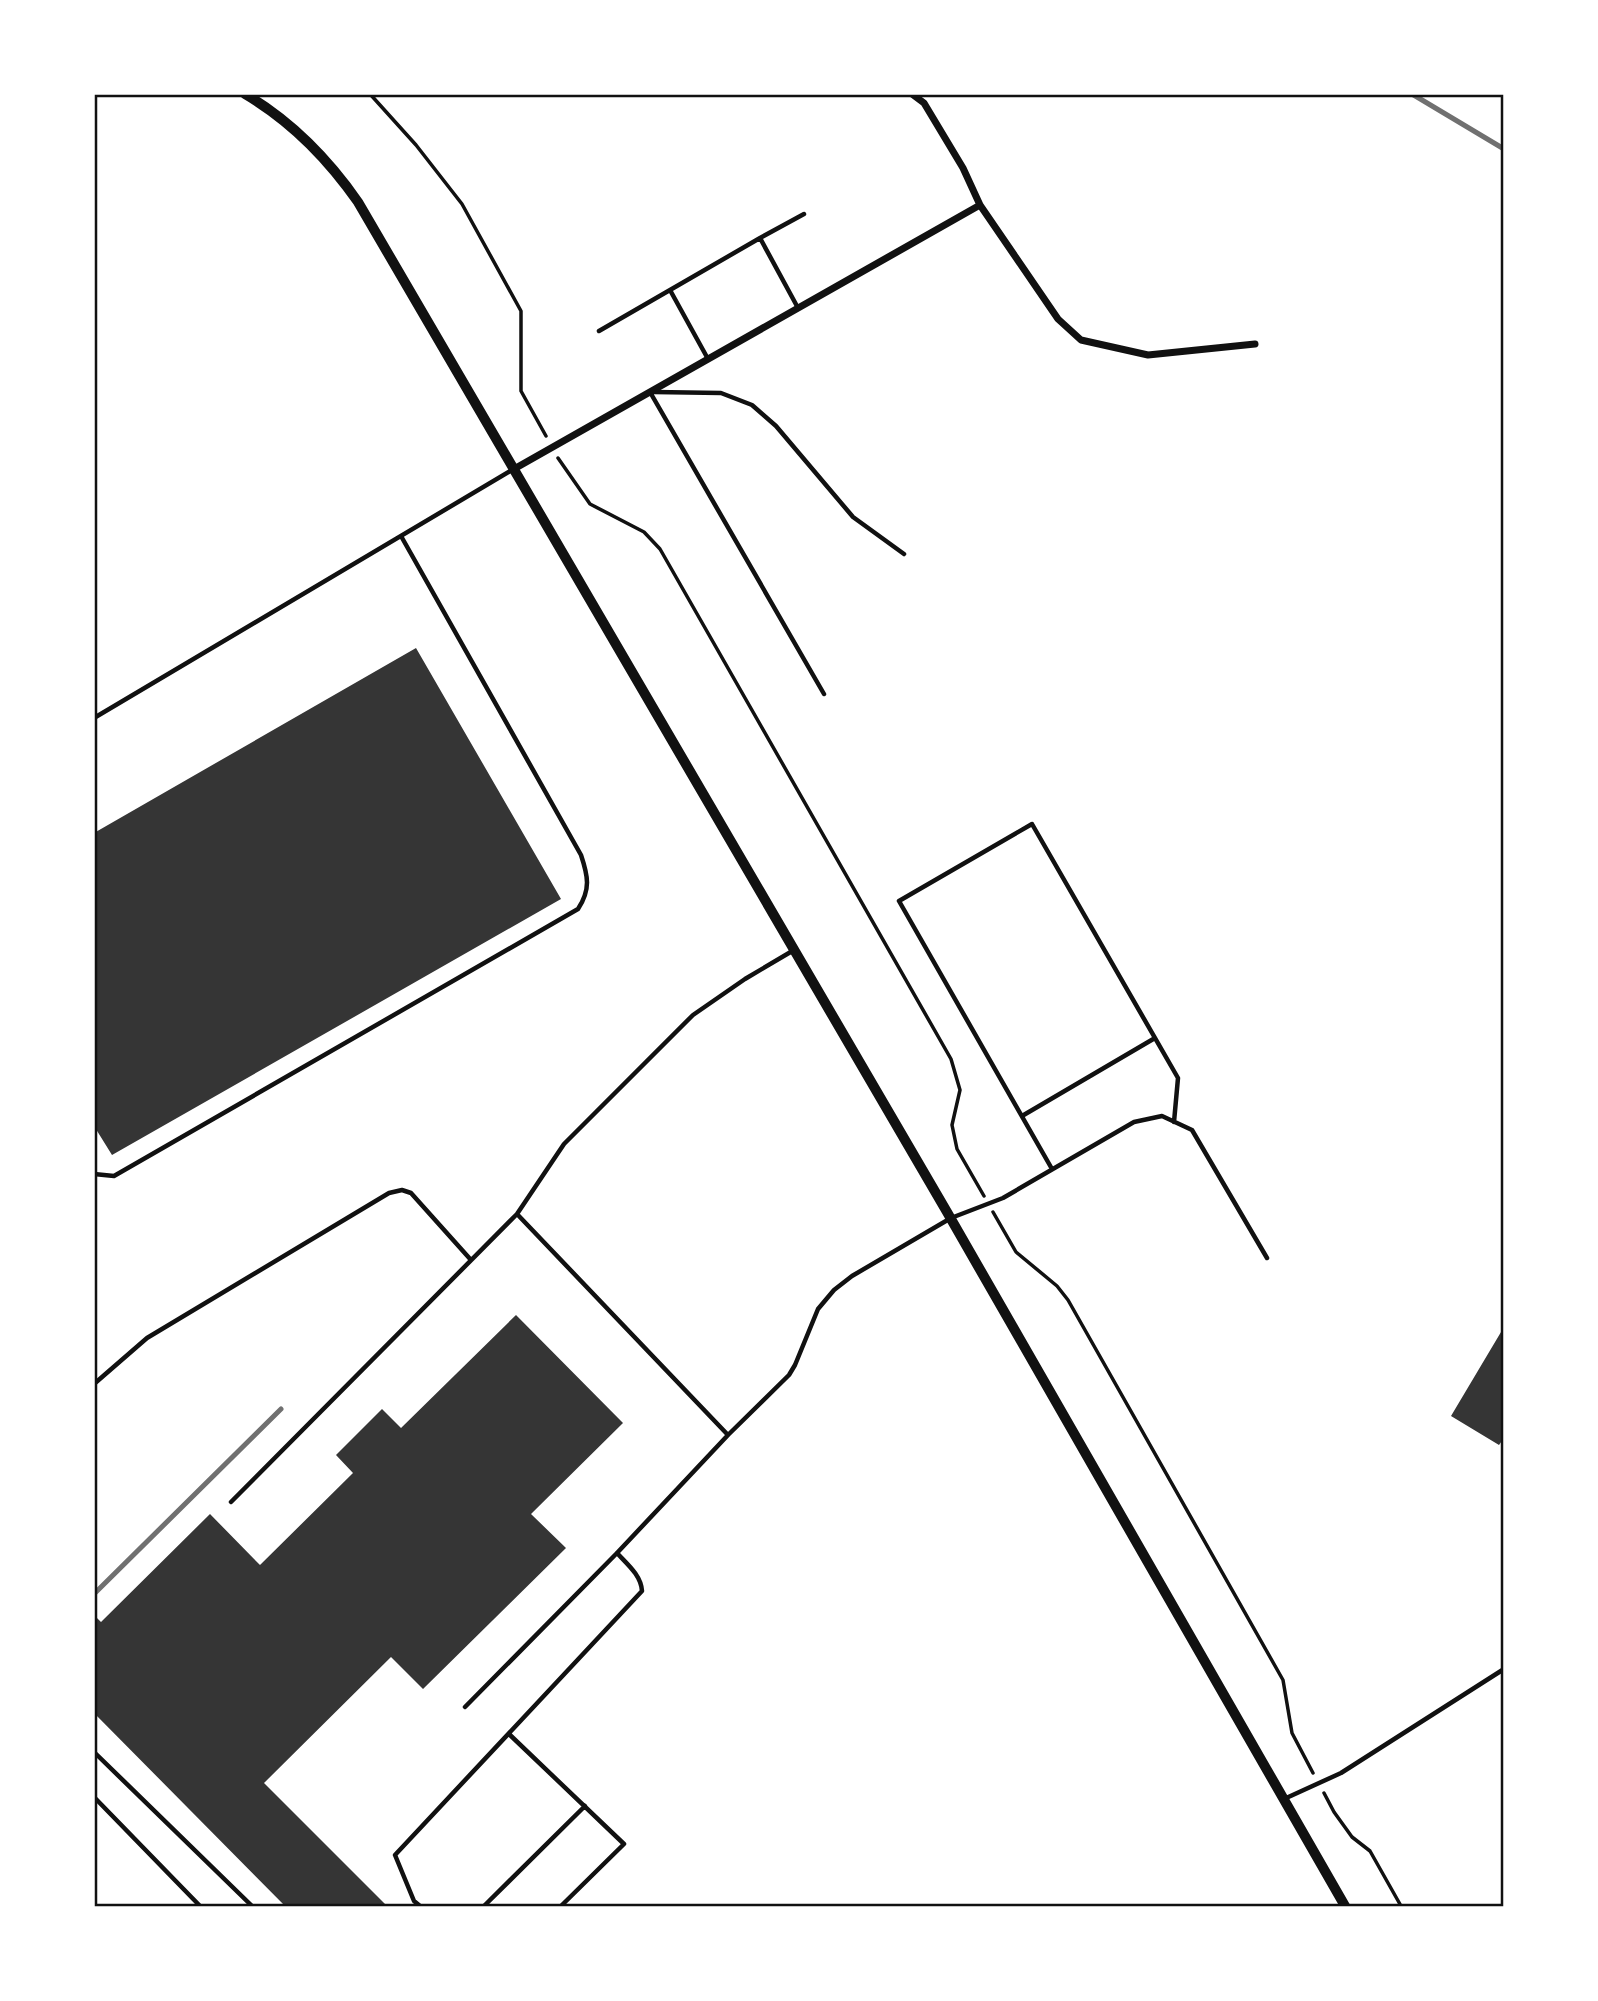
<svg xmlns="http://www.w3.org/2000/svg" width="1598" height="2001" font-family="'Roboto Condensed',sans-serif">
<style>
.building{fill:#353535}
.lines{fill:none;stroke-linecap:round;stroke-linejoin:round}
.path{stroke:#111;stroke-width:3.5}
.service{stroke:#111;stroke-width:4.5}
.minor{stroke:#111;stroke-width:7}
.tertiary{stroke:#111;stroke-width:10}
.rail{stroke:#707070;stroke-width:5}
.neatline{fill:none;stroke:#111;stroke-width:2.5}
</style>
<rect width="100%" height="100%" fill="#fff"/>
<path class="building" d="M416 648 561 899 112 1155 94 1126V833Z
M516 1315 623 1423 531 1514 566 1548 423 1689 391 1657 264 1783 387 1906H285L94 1713V1615L101 1622 210 1514 260 1565 353 1473 336 1455 382 1409 401 1428Z
M1504 1327V1438L1499 1445 1451 1416Z"/>
<g class="lines">
<path class="path" d="M370 94 416 145 462 204 521 311V391L546 436
M558 458 590 504 644 532 660 549 951 1059 960 1090 952 1125 957 1149 984 1196
M993 1212 1016 1252 1057 1286 1068 1300 1283 1680 1292 1733 1313 1773
M1324 1793 1334 1812 1352 1837 1370 1851 1401 1906"/>
<path class="service" d="M760 238 804 214
M599 331 670 290
M708 359 670 290 760 238 798 308
M650 392 824 694
M654 392 721 393 752 405 776 426 853 517 904 554
M94 718 512 470
M794 950 745 979 693 1015 564 1144 517 1214 728 1435 789 1375 795 1365 818 1309 834 1290 852 1276 951 1218 1003 1198 1134 1122 1162 1116 1192 1130 1267 1258
M1022 1116 1155 1038
M1052 1169 899 901 1032 824 1178 1078 1174 1122
M94 1174 114 1176 578 909C591 889 588 876 581 855L401 536
M94 1384 147 1338 389 1193 402 1190 411 1193 471 1260
M231 1502 517 1214
M465 1707 617 1553 728 1435
M510 1735 624 1844 561 1906
M94 1752 252 1906
M94 1797 200 1906
M1284 1799 1341 1773 1504 1669
M420 1906 414 1901 395 1855 642 1591C641 1575 627 1564 617 1553
M484 1906 585 1806"/>
<path class="minor" d="M912 94 924 103 963 168 980 205 1058 319 1081 340 1148 355 1255 344
M514 469 980 205"/>
<path class="tertiary" d="M245 94C291 121 328 159 358 202L947 1212 1345 1906"/>
<path class="rail" d="M1412 94 1504 149
M1503 94 1504 95
M94 1594 281 1409"/>
</g>
<rect width="1598" height="2001" fill="none" stroke="#ffffff" stroke-width="192"/>
<rect x="96" y="96" width="1406" height="1809" class="neatline"/>
</svg>
